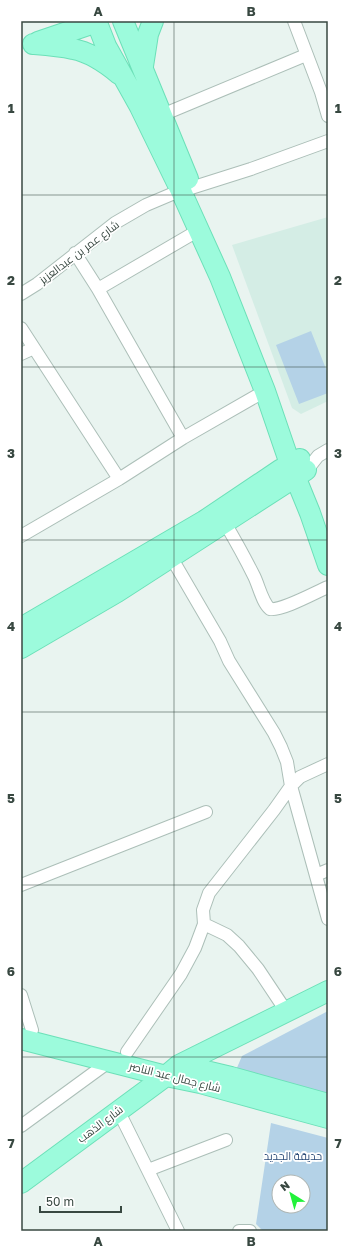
<svg xmlns="http://www.w3.org/2000/svg" width="349" height="1252" font-family="'Golos Text',Cairo,sans-serif">
<style>
.education{fill:#d4ede5}
.green{fill:#b4d2e7;fill-rule:evenodd}
.lines{fill:none;stroke-linecap:round;stroke-linejoin:round}
.minor-casing{stroke:#acbfb8;stroke-width:14}
.primary-casing{stroke:#6ce0b8;stroke-width:22}
.minor{stroke:#fff;stroke-width:12}
.primary{stroke:#9cfbdc;stroke-width:20}
.grid{fill:none;stroke:#384841;stroke-width:1;stroke-opacity:0.55}
.labels{text-anchor:middle;stroke-width:3.5;stroke-linejoin:round;paint-order:stroke}
.street-label{font-size:11px;fill:#384841;stroke:#fff}
.park-label{font-size:11px;fill:#2c4c78;stroke:#fff}
.neatline{fill:none;stroke:#384841;stroke-width:1.5}
.grid-label{font-size:13px;text-anchor:middle;font-weight:bold;fill:#384841}
</style>
<rect width="100%" height="100%" fill="#e9f4f0"/>
<path class="education" d="M328 217V401L301 414 292 408 232 245Z"/>
<path class="green" d="M311 331 328 374V393L299 404 276 345Z
M328 1011V1096L236 1070 242 1056Z
M271 1123 328 1138V1231H263L256 1224ZM279 1182H303V1206H279Z"/>
<g class="lines">
<g class="minor-casing">
<path id="minor" d="M294 21 321 92 328 116
M162 115 306 55
M75 253 98 289 183 438
M98 289 199 230
M21 294 37 284 115 223 146 205 172 194 251 169 328 141
M21 328 119 479
M21 354 34 348
M307 470 318 456 328 450
M225 523C235 540 245 558 254 576 259 586 262 602 270 609 282 611 316 592 328 587
M21 536 119 479 183 438 265 391
M171 557 220 641 229 661 274 733 281 747 287 762 291 786 328 919
M316 875 328 870
M21 885 206 812
M204 924 227 935 239 946 258 969 286 1011
M21 995 32 1030
M127 1052 181 974 195 948 204 924 203 910 209 893 274 810 291 786 300 777 328 764
M118 1110 178 1231
M21 1126 110 1061
M148 1170 226 1140
M239 1231H250"/>
</g>
<g class="primary-casing">
<path id="primary" d="M123 21 188 179
M97 23 106 46 140 107 181 191 220 277 265 391 290 464 310 513 328 565
M38 42 94 23
M33 44C46 45 60 46 73 49 89 52 107 64 119 74
M143 66 148 34 153 21
M21 628 204 521 280 470 300 459
M21 648 117 592 306 470
M21 1039 166 1076 200 1083 328 1118
M193 1068 231 1077 328 1104
M21 1183 166 1076 179 1065 328 991"/>
</g>
<use href="#minor" class="minor"/>
<use href="#primary" class="primary"/>
</g>
<path class="grid" d="M174 21V1231M21 195H328M21 367H328M21 540H328M21 712H328M21 885H328M21 1057H328"/>
<g class="labels">
<g class="street-label">
<text transform="translate(79 252) rotate(-37)" y="4">شارع عمر بن عبدالعزيز</text>
<text transform="translate(175 1077) rotate(14)" y="4">شارع جمال عبد الناصر</text>
<text transform="translate(100 1124) rotate(-37)" y="4">شارع الذهب</text>
</g>
<g class="park-label">
<text x="293" y="1160">حديقة الجديد</text>
</g>
</g>
<rect width="349" height="1252" fill="none" stroke="#ffffff" stroke-width="44"/>
<g transform="translate(291 1194) rotate(323)"><circle r="19" fill="#ffffff" stroke="#afb6b3"/>
<path d="M0-3L7 15L0 10L-7 15Z" fill="#22f23a"/>
<text y="-6" font-size="11" font-weight="bold" text-anchor="middle" fill="#384841">N</text>
</g>
<path d="M40 1206v6h81v-6" fill="none" stroke="#384841" stroke-width="2"/>
<text x="46" y="1206" font-size="12" fill="#384841" stroke="#ffffff" stroke-width="3" paint-order="stroke">50 m</text>
<rect x="22" y="22" width="305" height="1208" class="neatline"/>
<g class="grid-label">
<text x="98" y="16">A</text>
<text x="251" y="16">B</text>
<text x="11" y="113">1</text>
<text x="338" y="113">1</text>
<text x="11" y="285">2</text>
<text x="338" y="285">2</text>
<text x="11" y="458">3</text>
<text x="338" y="458">3</text>
<text x="11" y="631">4</text>
<text x="338" y="631">4</text>
<text x="11" y="803">5</text>
<text x="338" y="803">5</text>
<text x="11" y="976">6</text>
<text x="338" y="976">6</text>
<text x="11" y="1148">7</text>
<text x="338" y="1148">7</text>
<text x="98" y="1246">A</text>
<text x="251" y="1246">B</text>
</g>
</svg>
